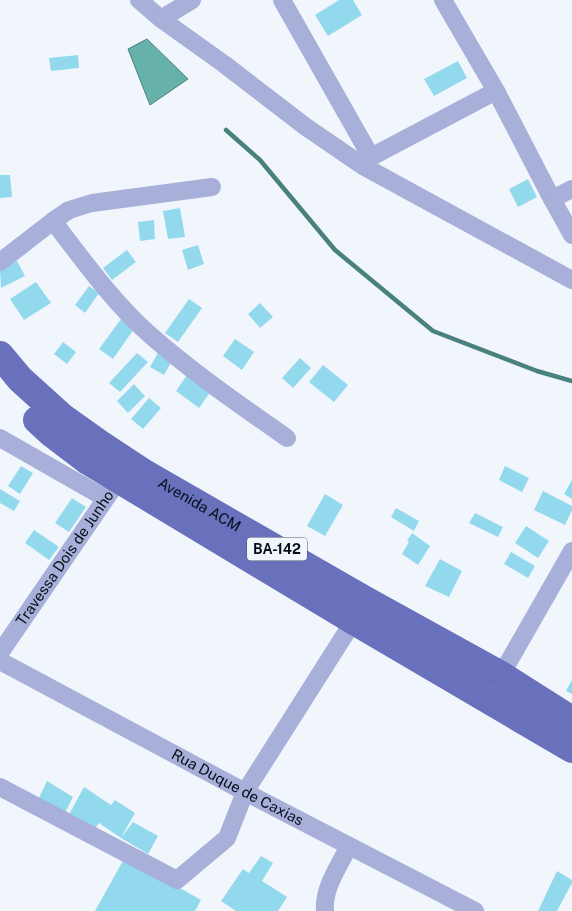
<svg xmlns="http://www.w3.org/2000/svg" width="572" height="911" font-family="'Public Sans',sans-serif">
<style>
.water{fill:#66b2ab;stroke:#49817f}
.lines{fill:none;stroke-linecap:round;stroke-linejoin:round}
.stream{stroke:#49817f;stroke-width:4.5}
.building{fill:#93d9ee}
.street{stroke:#a8afd9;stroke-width:18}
.primary{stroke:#6971bc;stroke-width:28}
.labels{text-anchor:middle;stroke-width:5;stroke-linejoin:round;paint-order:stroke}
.shield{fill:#f1f6fc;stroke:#4c545d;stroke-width:1}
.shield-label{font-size:14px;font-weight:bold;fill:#060f19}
.street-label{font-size:15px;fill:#060f19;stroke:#f1f6fc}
</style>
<rect width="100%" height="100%" fill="#f1f6fc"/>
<path class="water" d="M147 39 188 79 150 105 128 49Z"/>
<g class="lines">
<path class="stream" d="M226 130 260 160 335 250 433 331 537 371 572 381"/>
</g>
<path class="building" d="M339 0H353L362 15 328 36 315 15Z
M78 55 79 68 51 71 49 58Z
M458 61 467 78 434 96 424 79Z
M0 175H10L12 197 0 198Z
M528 179 537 197 518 207 509 189Z
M180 208 185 237 168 239 163 211Z
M154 220 155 239 140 241 138 222Z
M198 245 204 264 188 270 182 250Z
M127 250 136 262 112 280 103 268Z
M17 261 25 276 1 288 0 270Z
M36 282 51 303 24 320 10 299Z
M89 286 99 293 85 313 75 305Z
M189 299 202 308 178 342 165 333Z
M260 303 273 317 260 328 248 314Z
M121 319 134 329 113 359 99 349Z
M235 339 254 352 242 370 223 356Z
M63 342 76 352 67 364 54 354Z
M159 351 173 359 164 375 150 367Z
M137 353 148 362 120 392 109 383Z
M300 358 311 368 293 388 282 378Z
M323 365 348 385 334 402 309 382Z
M187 375 211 391 199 408 176 391Z
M134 384 145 396 128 413 117 401Z
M149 398 161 408 143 429 131 419Z
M21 466 33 473 20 494 8 486Z
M505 466 529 478 522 492 499 480Z
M572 480V499L564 494Z
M0 489 20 501 14 511 0 503Z
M543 491 572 506V510L565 525 534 510Z
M325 494 343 505 325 536 307 526Z
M72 498 86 507 69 532 55 523Z
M396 508 419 521 414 531 391 517Z
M475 513 503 527 498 537 469 523Z
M526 526 549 541 538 558 515 543Z
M34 530 59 547 49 560 25 543Z
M412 533 430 546 418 565 402 554 409 542 407 541Z
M511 552 535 566 528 578 504 564Z
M440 559 462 571 449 597 425 586Z
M572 680V694L566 691Z
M47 781 73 797 63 817 38 800Z
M84 787 111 805 115 800 135 813 121 838 99 823 93 832 67 818Z
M133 822 158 836 148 854 121 838Z
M261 856 273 863 262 881 287 897 278 911H236L221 901 243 869 249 873Z
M125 857 201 900 195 911H95Z
M557 871 572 880V883L557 911H538Z"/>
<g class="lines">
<g class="street">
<path d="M139 0 161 19"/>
<path d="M192 0 161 19 224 64 306 127 363 166 572 280"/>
<path d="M282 0 371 157"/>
<path d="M443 0 496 91 552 199 572 235"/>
<path d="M364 165 371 157 496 91"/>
<path d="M552 199 572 189"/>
<path d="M53 221 69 210 92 203 212 187"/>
<path d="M0 262 53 221C83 260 112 301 149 334 192 372 240 405 287 438"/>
<path d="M0 438 105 498"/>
<path id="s1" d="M0 653 124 472"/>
<path id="s2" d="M0 661 245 792 475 911"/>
<path d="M501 675 572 551"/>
<path d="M0 787 177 880 227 838 245 792 358 614"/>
<path d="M325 911C323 888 339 866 349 846"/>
</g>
<g class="primary">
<path id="s3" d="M0 355 20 379 62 417 100 444 144 473 365 600 501 675 572 720"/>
<path d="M37 420 50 432 88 461 354 621 572 749"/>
</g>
</g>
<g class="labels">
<rect class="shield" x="247" y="537.5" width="60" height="23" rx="4"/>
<g class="shield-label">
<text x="277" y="554">BA-142</text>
</g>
<g class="street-label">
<text dy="5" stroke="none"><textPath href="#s3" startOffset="251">Avenida ACM</textPath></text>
<text dy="5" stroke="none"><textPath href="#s1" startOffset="115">Travessa Dois de Junho</textPath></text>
<text dy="5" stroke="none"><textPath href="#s2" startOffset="269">Rua Duque de Caxias</textPath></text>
</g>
</g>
</svg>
